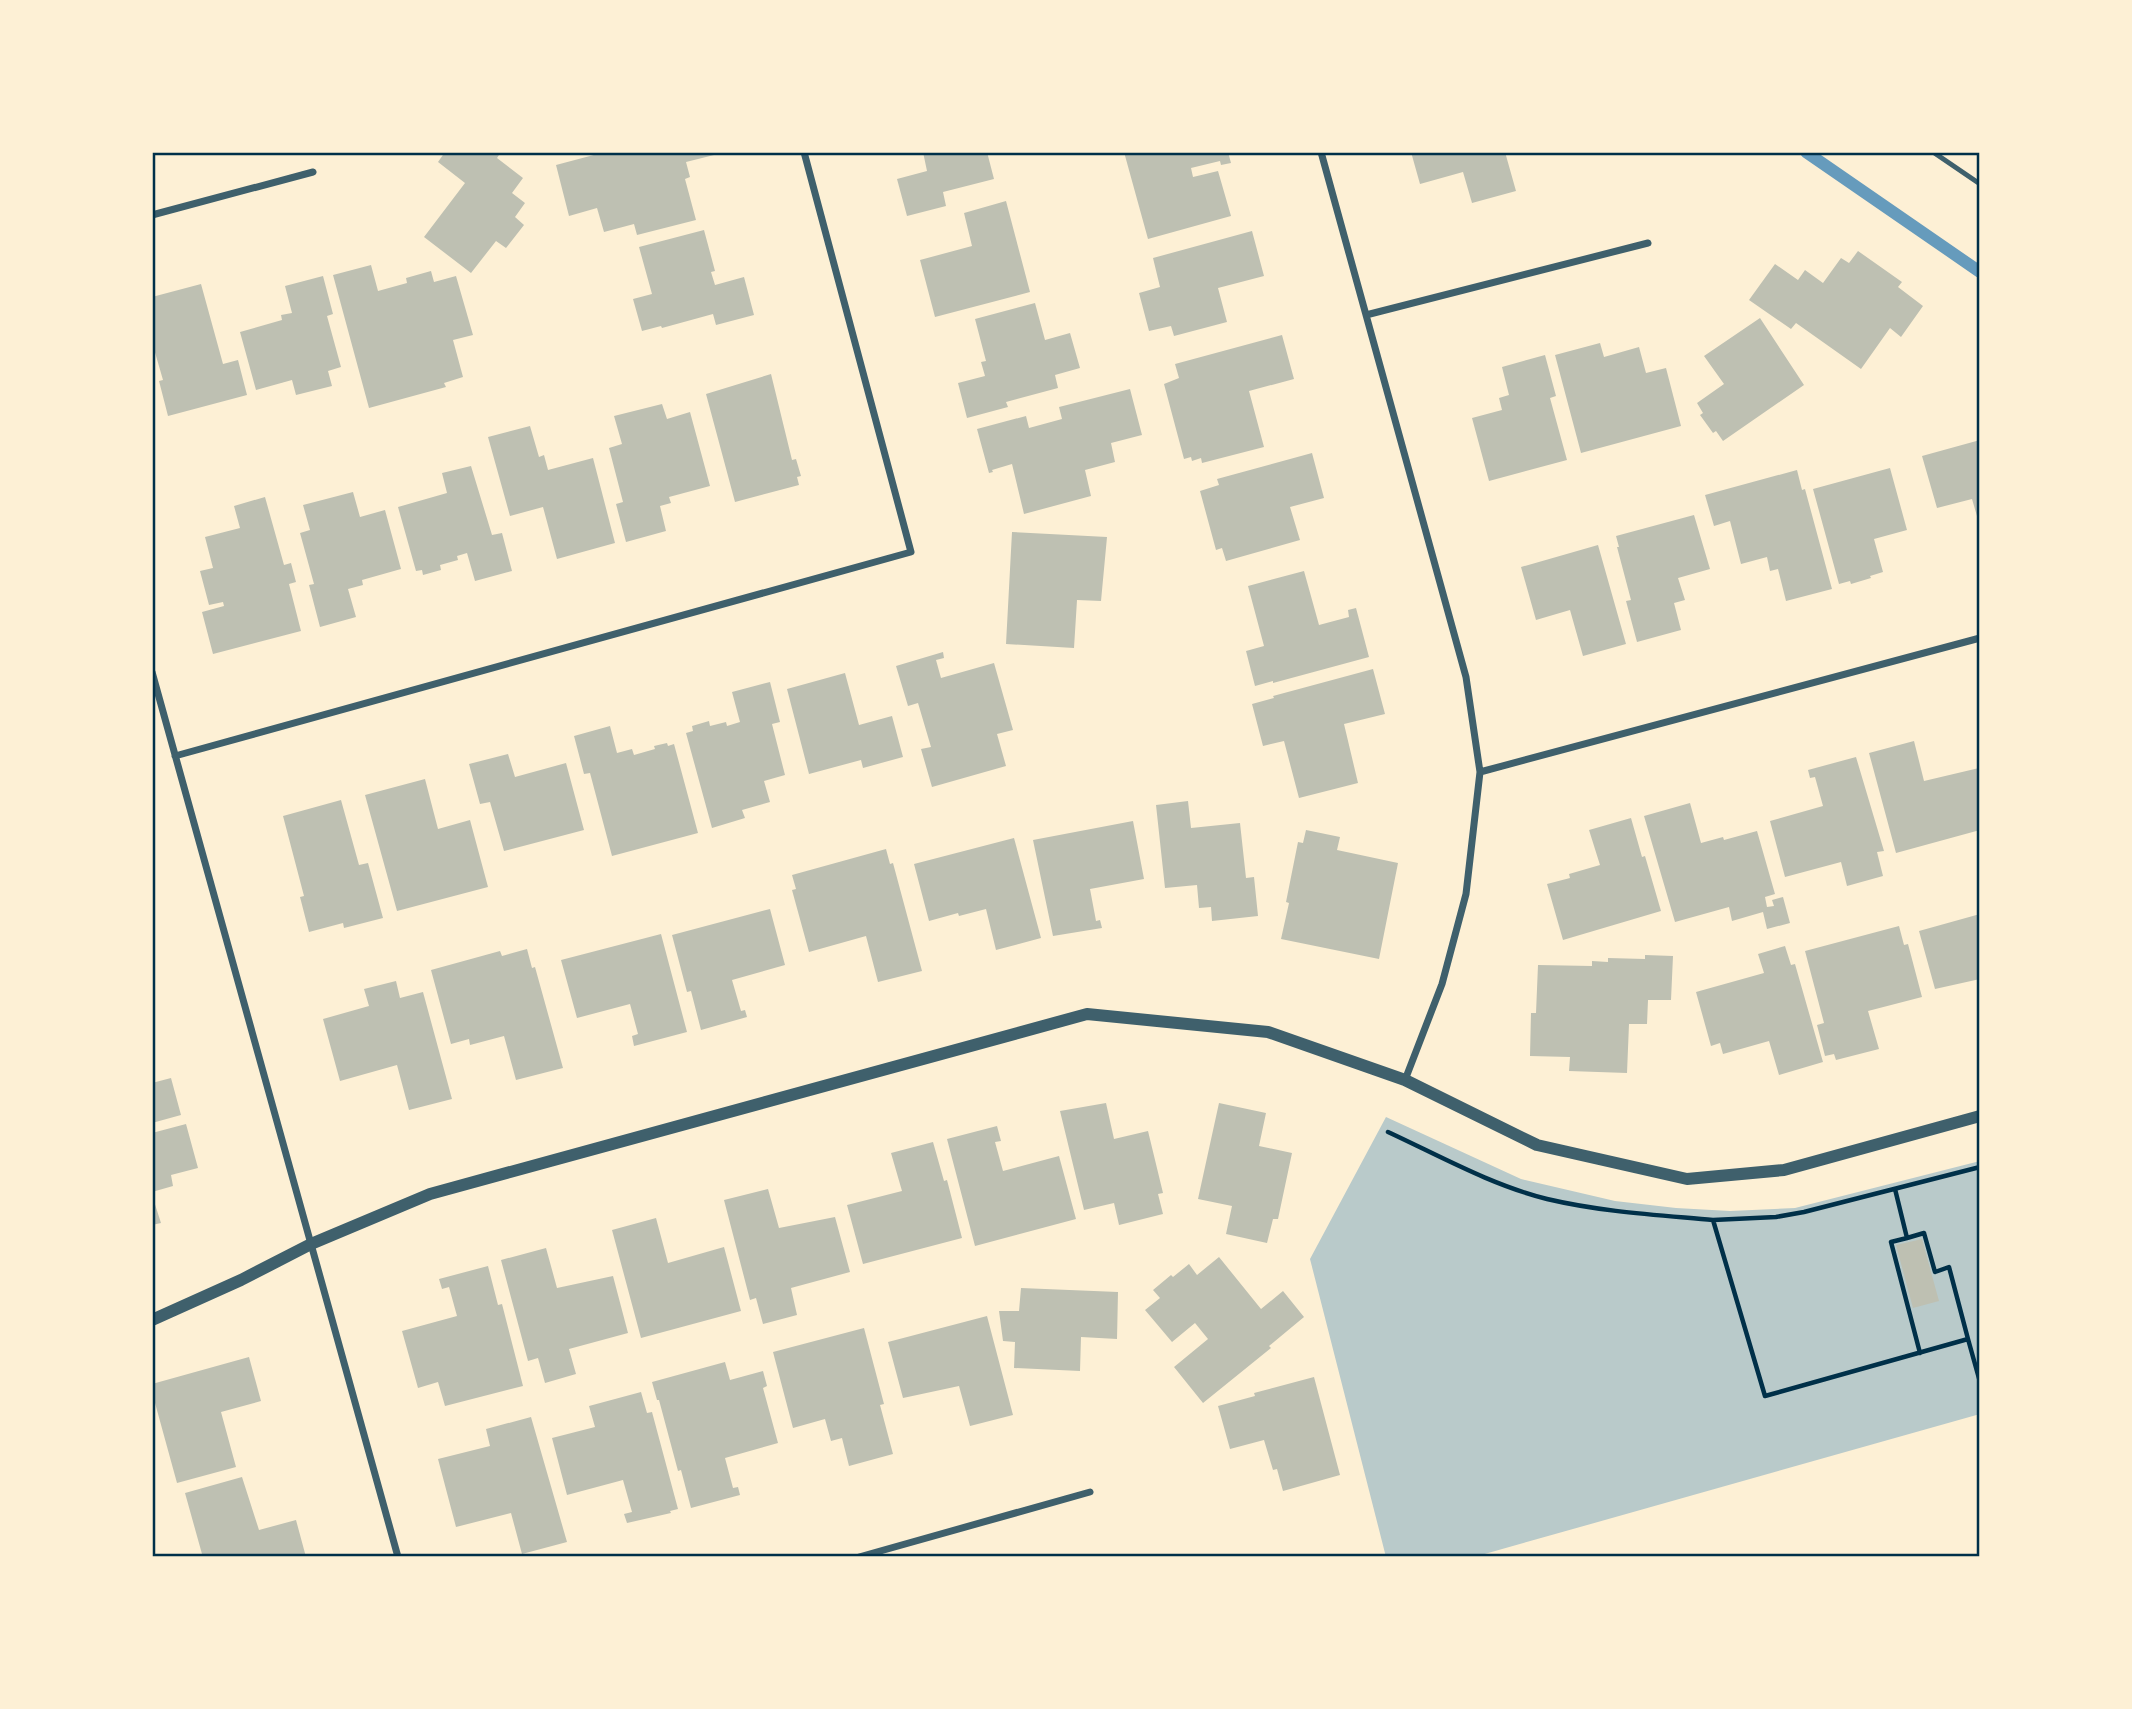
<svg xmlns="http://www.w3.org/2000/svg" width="2132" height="1709" font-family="'Alegreya Sans',sans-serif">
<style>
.green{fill:#b9caca}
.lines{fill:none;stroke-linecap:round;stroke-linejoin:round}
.stream{stroke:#669bbc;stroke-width:12}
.building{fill:#bec0b2}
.path{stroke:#003049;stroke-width:4.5}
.service{stroke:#3f606c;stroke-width:5}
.minor{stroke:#3f606c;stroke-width:7}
.tertiary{stroke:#3f606c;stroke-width:12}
.neatline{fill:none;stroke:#003049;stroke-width:2.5}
</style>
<rect width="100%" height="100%" fill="#fdf0d5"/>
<path class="green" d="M1386 1117 1521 1179 1615 1201 1676 1208 1730 1211 1795 1208 1980 1161V1414L1474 1557H1386L1310 1259Z"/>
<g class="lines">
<path class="stream" d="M1806 152 1980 272"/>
</g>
<path class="building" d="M445 152H501L497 158 523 178 512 193 525 203 515 217 524 225 506 248 496 241 471 273 424 237 465 183 438 162Z
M605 152H714V155L686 162 690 177 685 179 696 220 637 235 634 224 604 232 597 208 569 216 556 165Z
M923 152H987L994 179 943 192 946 206 907 216 897 179 927 171Z
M1124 152H1228L1231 163 1221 165 1220 161 1191 168 1193 177 1218 171 1231 216 1148 239Z
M1411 152H1505L1516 191 1472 203 1463 172 1420 184Z
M1006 201 1030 292 935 317 920 260 972 246 964 213Z
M704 230 715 271 711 272 715 285 744 277 754 315 716 325 713 314 662 328 661 326 642 331 633 299 652 294 639 247Z
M1252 231 1264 276 1218 288 1227 322 1174 336 1171 326 1149 331 1139 293 1160 287 1153 258Z
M1858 251 1902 282 1898 287 1923 306 1901 337 1890 328 1861 369 1796 323 1791 329 1749 300 1775 264 1798 280 1805 270 1823 283 1841 258 1849 263Z
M371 265 378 291 407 283 406 278 431 271 434 282 456 276 473 335 453 340 463 377 444 383 446 387 369 408 333 275Z
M323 276 333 314 327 316 341 367 328 371 332 386 296 395 292 380 256 390 240 332 282 320 281 315 292 313 285 286Z
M201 284 223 364 238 360 247 395 168 416 159 381 163 380 152 342V297Z
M1035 303 1045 340 1070 333 1080 368 1055 375 1058 388 1006 402 1008 407 967 418 958 383 985 376 981 362 986 361 975 319Z
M1760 318 1804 385 1723 441 1716 431 1713 433 1700 415 1703 413 1697 403 1724 384 1704 356Z
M1282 335 1294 379 1249 391 1264 447 1202 463 1201 458 1192 461 1191 457 1184 459 1164 384 1179 378 1175 364Z
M1600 343 1604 357 1639 347 1646 373 1666 368 1681 426 1581 453 1555 355Z
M1545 355 1556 396 1550 398 1567 460 1489 481 1472 418 1502 410 1499 398 1509 395 1502 367Z
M771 374 792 460 796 459 801 476 797 477 799 485 735 502 706 394Z
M1130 389 1142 435 1111 443 1115 462 1085 470 1091 496 1024 514 1012 464 992 470 993 472 989 473 977 429 1026 416 1029 428 1062 419 1059 407Z
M662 404 667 419 690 412 710 486 669 497 671 503 660 506 666 531 626 542 616 504 623 502 609 448 622 444 614 416Z
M530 426 539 457 544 455 548 470 593 458 615 543 557 559 543 507 510 516 488 437Z
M1980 440V523H1979L1972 499 1937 508 1922 456Z
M1312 453 1324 498 1290 507 1300 540 1226 561 1222 548 1216 550 1200 491 1219 485 1217 479Z
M471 466 492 535 502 533 512 571 475 581 467 553 457 556 458 560 440 565 441 570 423 575 422 570 416 571 398 507 447 493 442 473Z
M1890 468 1907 530 1874 539 1883 572 1870 576 1871 578 1851 584 1850 581 1839 584 1813 489Z
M1797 470 1802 490 1805 489 1832 589 1786 601 1778 569 1770 571 1767 557 1741 564 1730 521 1714 526 1705 495Z
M353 492 360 517 385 510 401 569 362 580 363 585 348 589 356 617 320 627 309 585 314 584 300 533 310 530 303 505Z
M265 497 284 565 291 563 296 582 289 584 301 631 213 654 202 612 224 606 223 602 209 605 200 571 213 568 205 537 240 528 234 506Z
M1694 515 1710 569 1678 578 1685 600 1674 603 1681 630 1637 642 1626 601 1631 600 1617 547H1619L1616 536Z
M1012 532 1107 537 1101 601 1077 600 1074 648 1006 644Z
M1598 545 1626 644 1583 656 1570 610 1536 620 1521 567Z
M1304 571 1319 625 1349 617 1348 610 1356 608 1369 657 1273 683V681L1255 686 1246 651 1264 646 1248 586Z
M943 652 944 658 936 660 941 678 994 663 1013 730 997 734 1006 766 932 787 921 749 931 747 918 703 908 706 896 666Z
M1373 669 1385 714 1344 724 1358 783 1299 798 1284 741 1263 746 1252 704 1274 698 1273 696Z
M845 673 859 725 892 716 903 757 863 768 861 760 809 774 787 689Z
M770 682 780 722 772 724 785 775 764 781 770 802 742 810 745 818 712 828 686 733 693 731 692 726 709 721 710 726 726 722 727 726 740 722 732 692Z
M610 726 617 753 632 749 634 755 655 749 654 746 667 743 668 746 674 744 698 833 612 856 590 773 584 774 574 736Z
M1914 741 1924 781 1979 768 1980 830 1896 853 1869 753Z
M508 754 515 777 566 763 584 830 504 851 490 802 480 804 469 764Z
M1856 757 1884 851 1877 852 1883 876 1847 886 1841 862 1785 877 1770 821 1823 806 1815 777 1810 778 1808 770Z
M425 779 438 829 470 820 488 887 397 911 365 795Z
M341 800 359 865 368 863 383 918 344 928 343 923 309 932 300 897 304 896 283 816Z
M1188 801 1191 828 1240 823 1246 878 1254 877 1258 916 1212 921 1211 907 1199 908 1197 885 1165 888 1156 805Z
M1690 803 1701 843 1723 837 1724 840 1757 831 1775 894 1765 897 1767 907 1774 906 1772 900 1783 897 1790 923 1767 929 1763 912 1732 921 1729 907 1675 922 1644 816Z
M1631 818 1642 857 1645 856 1661 911 1563 940 1547 884 1570 878 1569 874 1600 865 1589 830Z
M1133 821 1144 879 1090 889 1096 921 1100 920 1102 928 1053 936 1033 840Z
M1306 830 1340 837 1337 850 1398 863 1379 959 1281 939 1289 903 1286 902 1298 842 1303 843Z
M1014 838 1041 938 996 950 986 909 959 916 958 913 929 921 914 864Z
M886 849 890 864 893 863 922 971 878 982 866 936 809 952 792 890 796 889 792 875Z
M770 909 785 965 732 980 741 1011 745 1010 747 1017 701 1030 691 991 687 992 672 935Z
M1980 914V979L1935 989 1919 931Z
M1899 926 1904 945 1908 944 1922 997 1868 1011 1879 1049 1836 1060 1834 1054 1825 1056 1817 1025 1824 1023 1805 951Z
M661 934 687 1032 634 1046 632 1036 638 1034 630 1004 577 1018 561 960Z
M1785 946 1791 965 1795 964 1823 1062 1779 1075 1769 1041 1723 1054 1720 1043 1711 1046 1696 992 1764 973 1758 954Z
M527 949 532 968 535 967 563 1068 516 1080 504 1036 470 1045 469 1039 451 1044 431 970 500 951 502 956Z
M1645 955 1673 956 1671 1000H1648L1647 1024H1629L1627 1073 1569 1071 1570 1057 1530 1056 1531 1013H1536L1538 965 1592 966V961L1608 962V958L1645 959Z
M396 981 400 998 423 992 452 1099 409 1110 397 1065 340 1081 323 1019 369 1006 364 989Z
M171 1078 181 1115 152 1123V1083Z
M1106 1103 1114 1139 1148 1131 1163 1193 1158 1194 1163 1214 1119 1225 1114 1203 1084 1210 1060 1111Z
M1219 1103 1266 1113 1259 1146 1292 1153 1278 1219H1273L1267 1243 1226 1234 1232 1206 1198 1199Z
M186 1124 198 1168 171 1175 173 1186 152 1192V1133Z
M997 1126 1001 1141 995 1142 1003 1171 1059 1156 1076 1219 975 1246 947 1139Z
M933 1142 944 1181 947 1180 962 1238 863 1264 847 1205 902 1191 891 1153Z
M768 1189 779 1228 835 1217 850 1272 791 1288 797 1315 763 1324 756 1298 750 1300 724 1200Z
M152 1195 161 1223 152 1225Z
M656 1218 668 1263 724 1247 741 1311 641 1338 612 1230Z
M1922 1239 1939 1301 1913 1308 1896 1245Z
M546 1248 557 1288 613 1276 628 1333 569 1349 576 1374 545 1383 538 1358 528 1361 501 1260Z
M1219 1257 1261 1309 1283 1291 1304 1317 1269 1346 1271 1348 1203 1403 1174 1367 1208 1339 1195 1323 1172 1342 1145 1310 1160 1298 1153 1290 1171 1275 1173 1277 1189 1264 1197 1275Z
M488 1266 498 1305 502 1304 523 1386 445 1406 438 1382 418 1388 402 1331 457 1316 449 1287 442 1289 439 1279Z
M1021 1288 1118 1292 1117 1339 1081 1337 1080 1371 1014 1368 1015 1342 1003 1341 999 1311H1019Z
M987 1316 1013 1415 970 1426 959 1386 903 1398 888 1342Z
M864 1328 884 1404 880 1405 893 1454 849 1466 842 1438 831 1441 825 1419 793 1428 773 1352Z
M249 1357 261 1401 221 1412 236 1467 177 1483 152 1392V1384Z
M725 1362 730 1380 763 1371 767 1386 763 1388 778 1443 725 1458 733 1488 738 1487 740 1495 691 1508 681 1470 678 1471 659 1400H657L652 1382Z
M1314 1377 1340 1475 1283 1491 1277 1469 1273 1470 1264 1440 1230 1449 1218 1406 1255 1396 1254 1393Z
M641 1392 647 1413 652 1412 678 1509 670 1511 671 1513 627 1523 624 1514 632 1512 623 1480 567 1495 552 1438 595 1427 589 1406Z
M531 1417 567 1542 522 1554 511 1513 456 1527 438 1459 490 1446 486 1429Z
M242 1477 259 1530 296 1520 306 1557H195L202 1554 185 1493Z"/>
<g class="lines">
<path class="path" d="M1388 1132C1440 1156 1491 1185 1547 1199 1602 1212 1658 1215 1713 1220
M1980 1167 1804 1212 1776 1217 1713 1220 1765 1396 1968 1339 1980 1382
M1895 1189 1907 1238 1924 1233 1935 1272 1949 1267 1968 1339
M1907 1238 1891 1242 1920 1353"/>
<path class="service" d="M1933 152 1980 184"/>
<path class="minor" d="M1321 152 1466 677 1480 772 1466 894 1442 984 1405 1080
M152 215 313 172
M1366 315 1648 243
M152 672 398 1557
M175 756 911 552 804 152
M1480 772 1980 638
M859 1557 1090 1492"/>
<path class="tertiary" d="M152 1320 241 1280 311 1244 430 1194 1087 1014 1268 1032 1405 1080 1537 1145 1687 1179 1784 1170 1980 1116"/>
</g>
<rect width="2132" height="1709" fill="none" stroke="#fdf0d5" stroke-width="308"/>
<rect x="154" y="154" width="1824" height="1401" class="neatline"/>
</svg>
